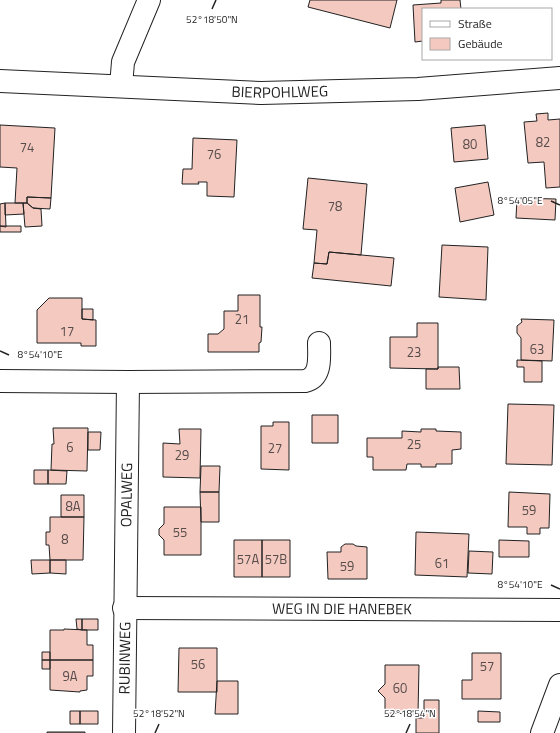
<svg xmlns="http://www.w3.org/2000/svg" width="560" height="733" font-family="'Titillium Web',sans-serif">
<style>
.building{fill:#f3c9c0;stroke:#222}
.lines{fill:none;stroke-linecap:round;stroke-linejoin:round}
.minor-casing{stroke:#222;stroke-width:24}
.minor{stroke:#fff;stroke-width:22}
.ticks{fill:none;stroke:#222;stroke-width:1.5}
.labels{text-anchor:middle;stroke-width:3;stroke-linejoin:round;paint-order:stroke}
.number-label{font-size:13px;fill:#564c4a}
.street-label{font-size:15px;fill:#222;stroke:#fff}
.ticks-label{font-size:10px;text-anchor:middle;fill:#222;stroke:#fff;stroke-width:3;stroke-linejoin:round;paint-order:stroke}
</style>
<rect width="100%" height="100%" fill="#fff"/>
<path class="building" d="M310 0H397L390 28 308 7Z
M441 0H460L461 9H423V41L415 42 413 5 441 3Z
M548 113V120L560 119V187L546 188 544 162 528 163 524 122 537 121 536 114Z
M0 125 55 128 51 198 27 197V203H15L17 168 0 167Z
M485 125 488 159 454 162 451 128Z
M193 138 237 140 234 197 207 196V182H198L199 184H182L183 169H192Z
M308 178 367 184 361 255 329 252 327 264 314 263 317 230 303 229Z
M488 182 494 215 460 222 455 188Z
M27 197 51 198 50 209 33 208 27 203Z
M517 198 556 199 555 220 516 218Z
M5 203 6 227 0 226V204Z
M5 203H23L24 214 5 215Z
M23 203H27L33 208 41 209 42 226 25 227Z
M0 226H21V232H0Z
M442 245 488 247 486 300 439 297Z
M329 252 394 258 391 286 312 278 314 263 327 264Z
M238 295H260V327H262L261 342 259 343V352H208V334H218L224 329V311H238Z
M49 298H82V319L96 320V346H81V343H37V310Z
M82 309H93V320L82 319Z
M521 319 554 320 552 361 521 360V338L517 333V326L522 322Z
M417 323H438V369L390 368V337H417Z
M517 360 542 361V382H524V367H517Z
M438 367H459L460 389H426V369H438Z
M508 404 554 405 552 465 506 464Z
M312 415H338V443H312Z
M273 422H289V470L261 469V426H273Z
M53 428H88L87 471 51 470 52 444H54Z
M179 429H201L200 478 163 477V443L180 444Z
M421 429H436V431L461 432V449L452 450V464H436V467H421V464H407L406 470H373V457H367V438H402V431L421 432Z
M88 432H101L100 450H88Z
M201 466H220L219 492H200Z
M34 470H48V484H34Z
M48 470 67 471 66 484H48Z
M200 492H219V522H201Z
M509 492 550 494 549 528H540V534H527V527H508Z
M61 495H84V517H61Z
M164 507H201V555H164V540L159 535V529L164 524Z
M50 517H84L83 560H50L49 545H46V532H50Z
M416 532 469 534 467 577 415 575Z
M234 540H262V577H234Z
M262 540H290V577H262Z
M499 540 529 541V557H499Z
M345 544H353L356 546 367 547V579H328L327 552H341V547Z
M469 551 493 552 492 574 468 573Z
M31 560H50V573L32 574Z
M50 560H66V574L50 573Z
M76 619H82V630L77 629Z
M82 619H98V630H82Z
M64 629 87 630V645H93V660H50V630H64Z
M179 648H217V692H178Z
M42 652H50V660H42Z
M472 653H501V699H462V680H472Z
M42 660H50V669H42Z
M50 660H93V676H87V690L80 691V692L50 690Z
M385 665H419L418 714 385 713V698L378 691 385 684Z
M217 681H238V714H215Z
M424 700H439V733H416V718H424Z
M70 711H80V724H70Z
M80 711H98V724H80Z
M478 711 500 712V722H478Z
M47 732H85V733H47Z"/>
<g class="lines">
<g class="minor-casing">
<g id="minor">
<path id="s1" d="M0 81 261 93 418 89 560 78"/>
<path d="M121 86 123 62 149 0"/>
<path d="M0 381 128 382 305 381C322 377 319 357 319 343"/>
<path id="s2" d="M124 608 560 610"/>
<path id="s3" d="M124 733 128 382"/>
<path d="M542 733 560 685"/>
</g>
</g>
<use href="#minor" class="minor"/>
</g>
<path class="ticks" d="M212 9 216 0M551 201 560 205M0 351 9 355M551 585 560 589M155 733 159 724M406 733 410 724"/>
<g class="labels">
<g class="number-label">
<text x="543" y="147">82</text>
<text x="470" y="149">80</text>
<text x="27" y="152">74</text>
<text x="214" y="159">76</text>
<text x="335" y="211">78</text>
<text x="242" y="324">21</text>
<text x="67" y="336">17</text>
<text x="537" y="354">63</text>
<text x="414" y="357">23</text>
<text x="414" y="449">25</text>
<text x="70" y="452">6</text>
<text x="275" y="453">27</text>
<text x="182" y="460">29</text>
<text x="73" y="511">8A</text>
<text x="529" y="515">59</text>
<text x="180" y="537">55</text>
<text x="65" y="544">8</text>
<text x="248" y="564">57A</text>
<text x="276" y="564">57B</text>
<text x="442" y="568">61</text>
<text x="347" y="571">59</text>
<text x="198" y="669">56</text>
<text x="487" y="671">57</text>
<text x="70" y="681">9A</text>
<text x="400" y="693">60</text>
</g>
<g class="street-label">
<text dy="5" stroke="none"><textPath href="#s1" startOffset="280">BIERPOHLWEG</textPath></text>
<text dy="5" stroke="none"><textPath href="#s3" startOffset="238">OPALWEG</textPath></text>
<text dy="5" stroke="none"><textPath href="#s2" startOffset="218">WEG IN DIE HANEBEK</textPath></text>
<text dy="5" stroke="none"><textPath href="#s3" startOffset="75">RUBINWEG</textPath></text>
</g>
</g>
<g class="ticks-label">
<text x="212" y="23">52°18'50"N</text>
<text x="520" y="204">8°54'05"E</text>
<text x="40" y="358">8°54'10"E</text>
<text x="520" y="588">8°54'10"E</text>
<text x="159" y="717">52°18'52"N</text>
<text x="410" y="717">52°18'54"N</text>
</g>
<rect x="422" y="8" width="130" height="52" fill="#ffffff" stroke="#a7a7a7"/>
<rect x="430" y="21" width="20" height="6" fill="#ffffff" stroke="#a7a7a7"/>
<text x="458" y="28" font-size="12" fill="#222222">Straße</text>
<rect x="430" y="38" width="20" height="12" fill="#f3c9c0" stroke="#a7a7a7"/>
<text x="458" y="48" font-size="12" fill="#222222">Gebäude</text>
</svg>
